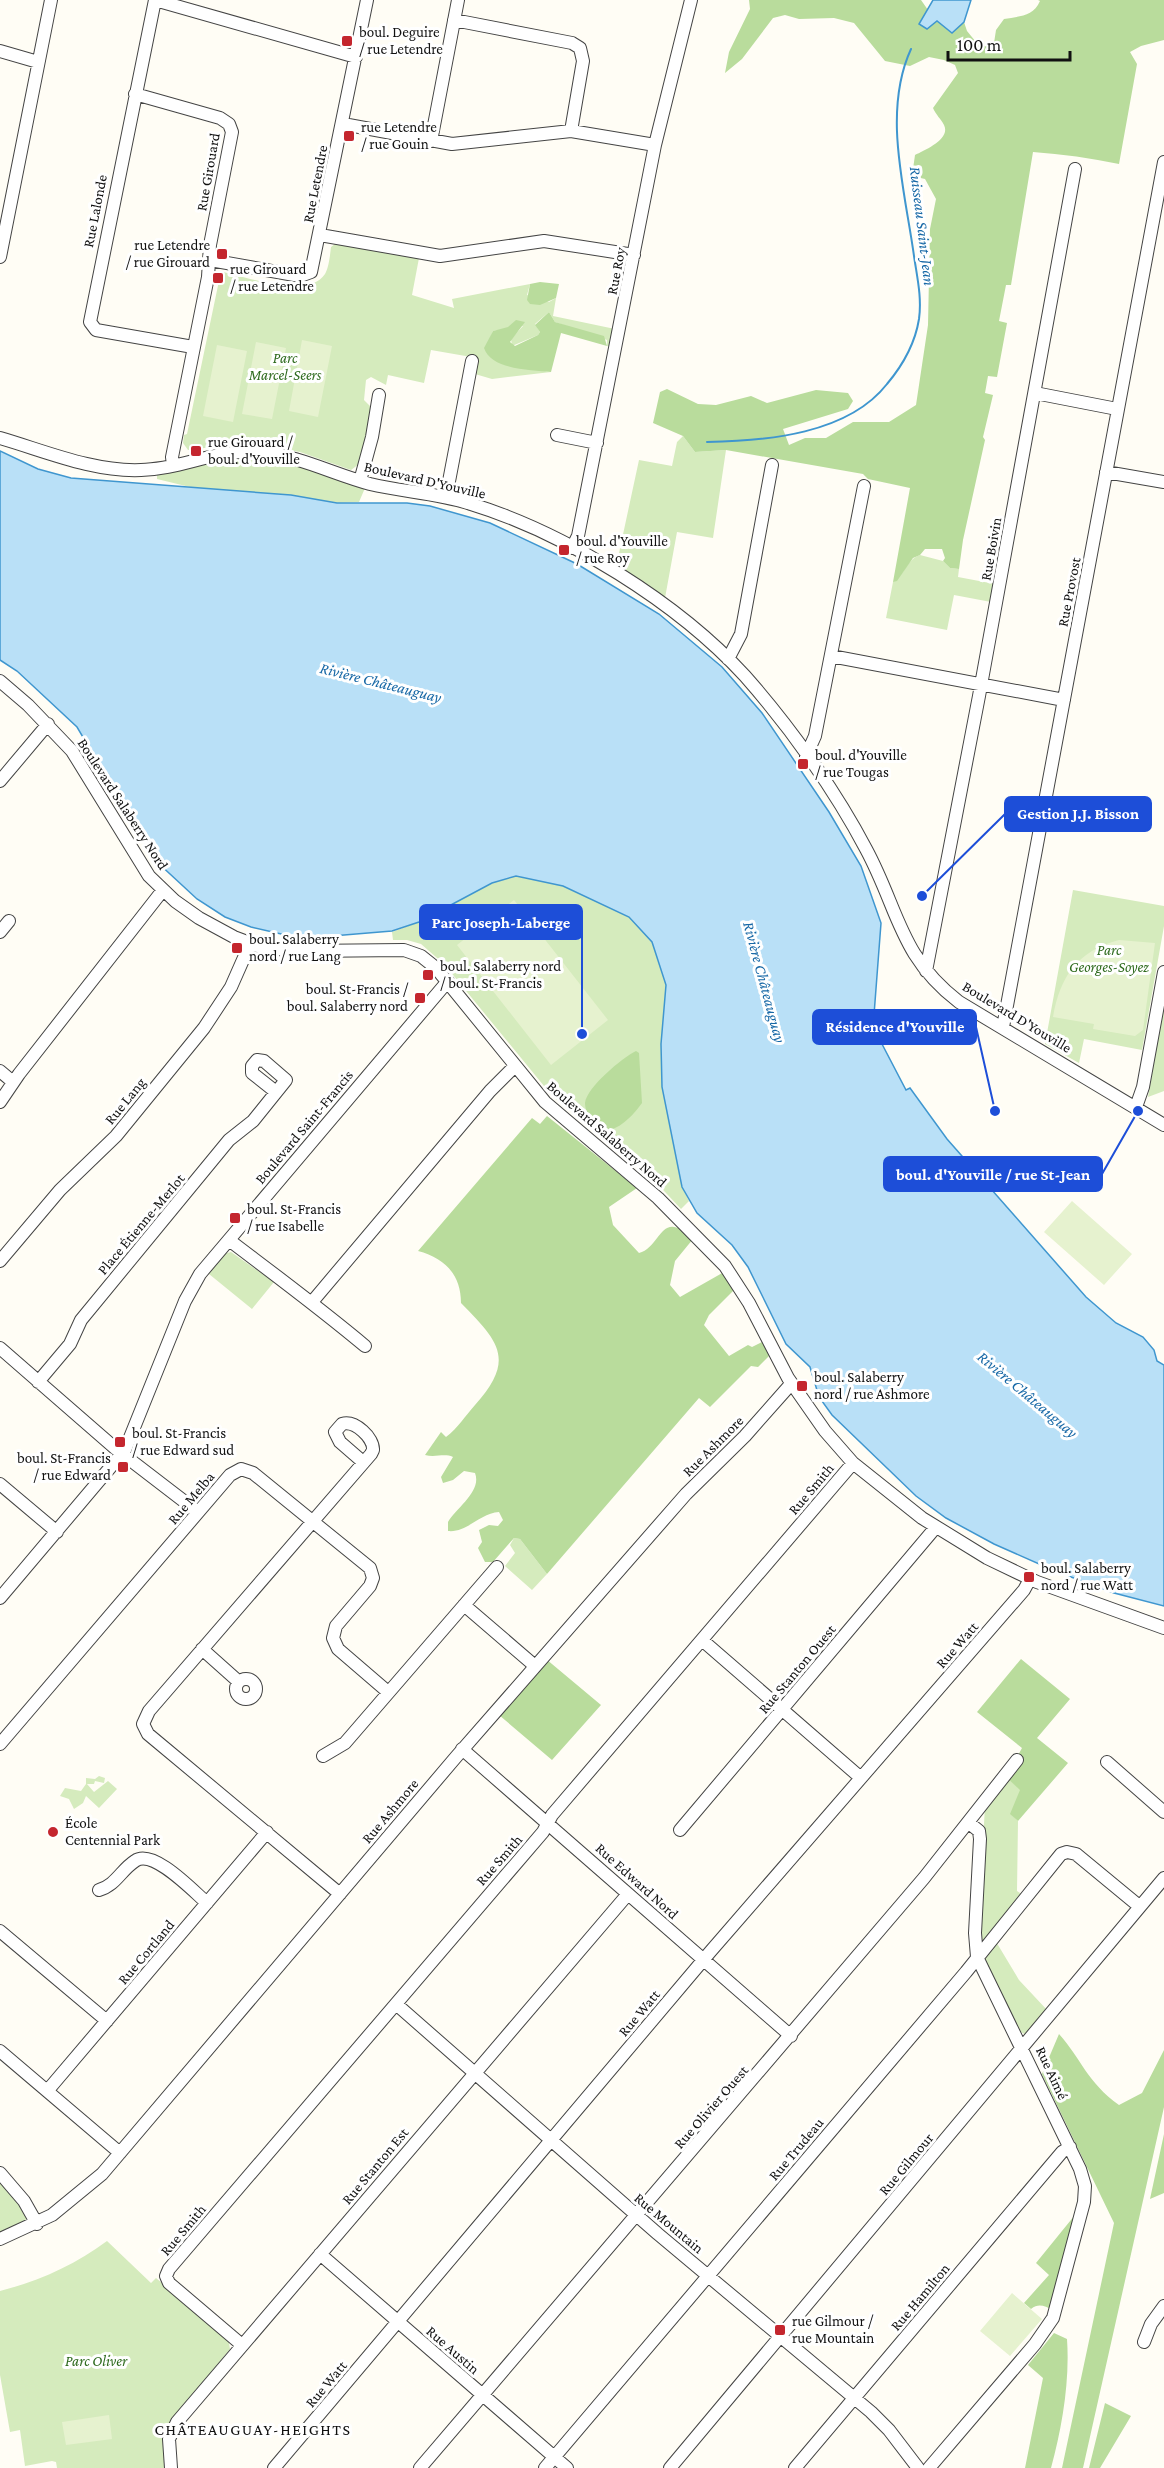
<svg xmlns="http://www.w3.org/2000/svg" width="1164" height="2468" font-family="'Crimson Pro',serif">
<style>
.green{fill:#d5ebbd}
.forest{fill:#b9dc9c}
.pitch{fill:#e6f2cf}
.water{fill:#b9e0f7;stroke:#3f96cf;stroke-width:1.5}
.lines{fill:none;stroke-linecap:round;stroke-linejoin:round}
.stream{stroke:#3f96cf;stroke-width:2}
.minor-casing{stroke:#444;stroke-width:14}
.minor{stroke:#fff;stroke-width:12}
.poi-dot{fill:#c4262e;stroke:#fff;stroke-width:2}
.labels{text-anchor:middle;stroke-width:6;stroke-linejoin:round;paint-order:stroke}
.poi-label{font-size:15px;fill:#111;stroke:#fff;text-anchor:start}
.street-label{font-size:15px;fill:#111;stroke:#fff}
.park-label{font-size:15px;font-style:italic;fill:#2f6b1f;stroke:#fff}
.water-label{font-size:16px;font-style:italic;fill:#1768a6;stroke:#fff}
.neighbourhood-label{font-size:16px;letter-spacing:1.5px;fill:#111;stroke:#fff}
.leader{fill:none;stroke:#1d4ed8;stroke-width:2}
.callout-dot{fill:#1d4ed8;stroke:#fff;stroke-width:2}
.callout{fill:#1d4ed8;stroke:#1d4ed8;stroke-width:2}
.callout-label{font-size:16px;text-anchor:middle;font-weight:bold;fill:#fff}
</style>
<rect width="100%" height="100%" fill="#fffdf5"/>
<path class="green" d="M335 244 419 258 412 295 454 308 452 299 530 284 527 295 549 302 556 298 553 316 615 329 611 347 607 346V340L555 322 549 312 535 324 540 332 538 335 512 346 511 339 523 326 493 331 489 340 507 365 551 372 492 379 475 374 477 358 431 350 424 383 388 375 386 385 371 377 366 380 364 400 373 409 359 464 351 470 300 452 269 446 229 445 188 450 183 443 184 435 187 434 220 276 223 272C248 277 308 300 325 274 329 267 330 255 331 247Z
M683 436 695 452 726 450 713 538 677 532 665 598 616 567 639 460 672 466 677 442Z
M243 458 281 461 365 488 359 502 337 503 291 495 194 488 157 479V475L204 462Z
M920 555 943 561 950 568 959 569 958 577 995 584 991 602 954 595 947 630 886 618 893 582C904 576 906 560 920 555Z
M516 876 563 886 608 905 629 917 652 942 666 985 661 1044 662 1087 682 1187 689 1201 681 1209 651 1177 553 1097 444 964 421 944 407 940H393L392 932 419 922 492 883Z
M1073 890 1164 906V926L1142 1050 1084 1039 1079 1063 1045 1044Z
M1164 1005V1091L1148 1097Z
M231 1252 274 1282 252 1309 209 1274 223 1254Z
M514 1538 520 1539 547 1574 532 1590 505 1566 515 1553 510 1545Z
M99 1776 105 1778 104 1783 95 1781 94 1784H87L94 1792 108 1781 117 1789 99 1808 86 1796 83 1803 74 1809 69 1799 60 1796 65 1788 81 1791 86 1784V1778L95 1779Z
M1006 1777 1021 1790 1011 1814 1018 1821 1017 1891 1023 1895 983 1944 978 1939 985 1805Z
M995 1940 1019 1980 1048 2011 1026 2035 1021 2032 983 1959Z
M0 2178 14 2194 27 2217 24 2223 0 2233Z
M107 2241 151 2283 156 2278 228 2338 230 2349 172 2421 166 2468H57L56 2462 52 2461 25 2466 20 2430 10 2432 0 2375V2291C39 2281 75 2265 107 2241Z"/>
<path class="forest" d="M749 0H921L928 10 919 24 937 21 952 33 964 22 967 31 980 47 994 43 996 30 1004 19C1019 16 1033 17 1040 1L1038 0H1164V40L1141 46 1130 52 1137 64 1119 164C1091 158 1062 154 1033 152L1011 285H1006L999 321 1007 323 997 377 988 376 985 393 993 395 983 437 985 440 963 540 959 569 950 568 943 561 945 558 942 549H925L920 555 913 558 897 581 893 582 910 488 868 479 863 474 726 450 695 452 683 436 653 423 660 392 667 389 698 404 716 405 751 396 767 403 816 390 848 393 853 401 848 409 783 429 789 445 805 438H826L853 422H889L916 405 928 325 930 229 936 199 925 179 912 176 915 155C925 150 951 139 944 125 941 119 936 115 933 108L958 73 955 65 944 60 929 57 910 66 885 61 854 23 834 18 799 19 785 15 773 18 742 59 725 73 729 52 750 9Z
M540 282 559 284 556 298 540 305 530 304 527 300 530 284Z
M549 312 555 322 604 336 607 346 561 333 551 372C532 370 491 370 484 348L493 331 508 327 516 320 525 322 510 342 515 346 538 335 540 332 535 325Z
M636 1051 639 1053 642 1103C631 1118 608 1144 591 1120 588 1115 585 1109 585 1103 587 1087 622 1058 636 1051Z
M547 1116 637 1188 609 1207 613 1225 639 1253C662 1247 660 1207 693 1239L675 1261 670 1285 680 1297 724 1272 736 1288 709 1315 704 1325 729 1356 748 1345 752 1347 762 1342 765 1344 769 1356 758 1367 751 1366 710 1407 699 1398 547 1574 520 1539 514 1538 493 1562H485L478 1548 482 1542 479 1530 489 1525 498 1526 503 1520 499 1512C480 1513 467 1533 448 1531V1522C457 1507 482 1491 475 1473L464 1471 453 1480 443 1483 441 1477 453 1457C444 1453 435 1458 425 1455L441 1432 446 1437C458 1428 465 1416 475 1405 516 1359 499 1342 461 1303 461 1275 445 1258 418 1251L532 1118 540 1124Z
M546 1659 601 1705 552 1760 499 1715Z
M1021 1659 1070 1699 1037 1738 1068 1763 1018 1821 1010 1814 1020 1790 1006 1777 1022 1748 977 1712Z
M1059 2034C1082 2060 1087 2082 1119 2105L1142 2093 1164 2050V2107L1083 2468H1062L1114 2223 1042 2074Z
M1164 2134V2193L1150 2199Z
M1079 2210 1053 2310C1044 2306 1039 2303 1031 2309L1024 2303 1049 2275 1036 2263Z
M1054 2333 1067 2339C1070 2381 1062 2428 1051 2468H1025L1043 2378 1028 2365Z
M1105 2403 1131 2416 1100 2468H1089Z"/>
<path class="pitch" d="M302 340 332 346 318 417 289 411Z
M256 342 286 348 272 419 242 414Z
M217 345 247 351 233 422 203 416Z
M514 900 608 1020 551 1065 457 945Z
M1119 940 1155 943 1143 1030 1135 1036 1093 1029 1094 1024 1053 1017C1060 977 1077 951 1119 940Z
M1072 1201 1132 1254 1104 1285 1044 1232Z
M1012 2293 1042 2319 1010 2356 980 2331Z
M109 2415 112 2439 66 2445 62 2422Z"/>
<path class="water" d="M933 0H971L964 22 952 33 937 21 927 29 919 24Z
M0 451 38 469 71 478 291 495 337 503H407L430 506 490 523 577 564 659 614 722 667 762 713 829 812 861 866 881 923 874 1015 882 1044 906 1090 910 1088 947 1139 1086 1297 1116 1323 1143 1337 1154 1350 1157 1361 1164 1365V1606L1114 1593 1055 1571 994 1544 946 1518 916 1496 832 1415 819 1397 810 1367 786 1344 748 1267 732 1245 697 1213 682 1187 662 1087 661 1044 666 985 652 942 629 917 563 886 516 876 492 883 419 922 392 931 332 936H290L251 927 225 917 197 899 156 861 77 727 17 671 0 660Z"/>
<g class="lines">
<path class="stream" d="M707 442C767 441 848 434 887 384 903 365 915 344 919 319 922 297 917 277 914 256 905 190 882 112 911 49"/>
<g class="minor-casing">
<path id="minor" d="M155 0 90 322 96 330 193 347
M155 0 356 57
M454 20 572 43 580 48 583 61 571 131
M0 51 38 62
M135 94 220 118 229 124 232 132 210 245 208 277 172 457 173 465
M343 124 452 144 571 131 655 145
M431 141 458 0
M320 235 440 256 544 241 634 255
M0 257 51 0
M210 260 300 276 311 272 367 0
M1035 393 1117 409
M557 435 597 443
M0 438C45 451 93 472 141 470 183 469 214 449 260 452 299 456 333 474 370 484 403 492 438 493 471 504 566 533 678 603 745 676 790 727 835 790 866 849 899 910 899 956 959 1002L1164 1125
M1106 472 1164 482
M360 481 372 437 379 395
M446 497 472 361
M572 548 578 536 655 145 691 0
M831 656 1064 700
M728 659 741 634 772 465
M0 681 28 705 72 751 149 876 175 901 199 918 234 937 263 948 303 951 404 950 421 956 436 968 545 1102 658 1198 725 1266 749 1303 788 1378 825 1431 853 1463 922 1518 987 1558 1037 1582 1164 1628
M806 756 815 736 864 486
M0 781 48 724
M0 932 9 921
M926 971 979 696 1075 169
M1003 1027 1164 162
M0 1071 13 1082
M0 1102 19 1074 163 890
M1136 1107 1143 1087 1164 972
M229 1240C275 1275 321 1309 365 1346
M0 1261 60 1190 116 1136 204 1028 231 987 250 944
M312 1302 490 1091 515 1066
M0 1348 116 1449 198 1512
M38 1382 70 1344 81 1320 229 1140 253 1121 286 1080 264 1061 257 1060 252 1066V1073L276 1092
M0 1484 57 1532
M0 1598 125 1450 185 1301 200 1274 448 981
M464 1605 535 1666
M702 1640 861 1778
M202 1649 239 1682
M236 1689a10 10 0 1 1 20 0a10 10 0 1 1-20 0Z
M0 1744 230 1475 241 1469 253 1473 370 1568 373 1578 370 1586 336 1626 333 1638 338 1649 388 1692
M462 1749 791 2036
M323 1756 345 1743 497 1567
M1107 1762 1164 1812
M680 1830 936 1527
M99 1890C116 1885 121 1870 135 1861 153 1848 193 1891 207 1903
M340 1894 148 1734 143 1724 149 1711 371 1454 373 1450C374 1438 355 1420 342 1424L335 1432 340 1442 363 1462
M0 1931 107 2021
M396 2004 658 2234 871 2412 889 2430 918 2468
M0 2051 120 2153
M48 2090 267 1832
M0 2173 24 2201 37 2224
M0 2239 52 2215 102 2174 456 1757 686 1494 745 1436 791 1384
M320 2254 567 2468
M1144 2342 1151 2324 1164 2306
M242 2345 169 2283 166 2276 169 2269 543 1832 552 1815 853 1463
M171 2468 169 2439 177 2422 628 1894
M274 2468 710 1952 1024 1590 1030 1579
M420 2468 924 1878 1017 1760
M545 2468 966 1972 1061 1854 1067 1852 1076 1854 1139 1906
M670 2468 1164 1878
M795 2468 1062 2152 1070 2147
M929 2468 1035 2344 1053 2318 1084 2202 1085 2186 1080 2169 977 1957 975 1933 980 1839 979 1831 969 1823"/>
</g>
<use href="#minor" class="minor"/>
</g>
<g class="poi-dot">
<rect x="341" y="35" width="12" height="12" rx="3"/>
<rect x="343" y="130" width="12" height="12" rx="3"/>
<rect x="216" y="248" width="12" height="12" rx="3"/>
<rect x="212" y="272" width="12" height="12" rx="3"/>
<rect x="190" y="445" width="12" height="12" rx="3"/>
<rect x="558" y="544" width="12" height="12" rx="3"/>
<rect x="797" y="758" width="12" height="12" rx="3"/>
<rect x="231" y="942" width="12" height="12" rx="3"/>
<rect x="422" y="969" width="12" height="12" rx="3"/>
<rect x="414" y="992" width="12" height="12" rx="3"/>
<rect x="229" y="1212" width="12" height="12" rx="3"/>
<rect x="796" y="1380" width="12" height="12" rx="3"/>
<rect x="114" y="1436" width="12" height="12" rx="3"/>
<rect x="117" y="1461" width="12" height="12" rx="3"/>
<rect x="1023" y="1571" width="12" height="12" rx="3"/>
<circle cx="53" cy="1832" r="6"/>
<rect x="774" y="2324" width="12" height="12" rx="3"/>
</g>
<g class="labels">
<g class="poi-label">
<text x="359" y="37">boul. Deguire<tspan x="359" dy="17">/ rue Letendre</tspan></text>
<text x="361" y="132">rue Letendre<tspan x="361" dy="17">/ rue Gouin</tspan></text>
<text x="210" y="250" text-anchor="end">rue Letendre<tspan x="210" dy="17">/ rue Girouard</tspan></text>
<text x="230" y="274">rue Girouard<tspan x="230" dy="17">/ rue Letendre</tspan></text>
<text x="208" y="447">rue Girouard /<tspan x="208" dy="17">boul. d'Youville</tspan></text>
<text x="576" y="546">boul. d'Youville<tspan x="576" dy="17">/ rue Roy</tspan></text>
<text x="815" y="760">boul. d'Youville<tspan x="815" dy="17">/ rue Tougas</tspan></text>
<text x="249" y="944">boul. Salaberry<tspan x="249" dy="17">nord / rue Lang</tspan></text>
<text x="440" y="971">boul. Salaberry nord<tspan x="440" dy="17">/ boul. St-Francis</tspan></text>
<text x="408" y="994" text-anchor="end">boul. St-Francis /<tspan x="408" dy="17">boul. Salaberry nord</tspan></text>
<text x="247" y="1214">boul. St-Francis<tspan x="247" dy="17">/ rue Isabelle</tspan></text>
<text x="814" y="1382">boul. Salaberry<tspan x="814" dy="17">nord / rue Ashmore</tspan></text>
<text x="132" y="1438">boul. St-Francis<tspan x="132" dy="17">/ rue Edward sud</tspan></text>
<text x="111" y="1463" text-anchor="end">boul. St-Francis<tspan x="111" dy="17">/ rue Edward</tspan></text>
<text x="1041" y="1573">boul. Salaberry<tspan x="1041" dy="17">nord / rue Watt</tspan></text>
<text x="65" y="1828">École<tspan x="65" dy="17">Centennial Park</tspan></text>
<text x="792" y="2326">rue Gilmour /<tspan x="792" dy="17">rue Mountain</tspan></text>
</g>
<g class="street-label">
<text transform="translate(208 172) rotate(-80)" y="5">Rue Girouard</text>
<text transform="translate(315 184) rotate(-79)" y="5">Rue Letendre</text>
<text transform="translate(95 211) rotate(-79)" y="5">Rue Lalonde</text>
<text transform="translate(616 271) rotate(-79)" y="5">Rue Roy</text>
<text transform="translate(425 480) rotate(13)" y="5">Boulevard D'Youville</text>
<text transform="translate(991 549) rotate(-80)" y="5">Rue Boivin</text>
<text transform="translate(1069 592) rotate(-79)" y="5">Rue Provost</text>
<text transform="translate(123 804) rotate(57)" y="5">Boulevard Salaberry Nord</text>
<text transform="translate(1017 1017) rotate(31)" y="5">Boulevard D'Youville</text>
<text transform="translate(125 1101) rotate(-51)" y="5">Rue Lang</text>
<text transform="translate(304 1127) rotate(-50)" y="5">Boulevard Saint-Francis</text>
<text transform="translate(607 1134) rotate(41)" y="5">Boulevard Salaberry Nord</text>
<text transform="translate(141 1224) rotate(-50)" y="5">Place Étienne-Merlot</text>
<text transform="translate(713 1446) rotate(-45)" y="5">Rue Ashmore</text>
<text transform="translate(811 1489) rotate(-50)" y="5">Rue Smith</text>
<text transform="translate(191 1498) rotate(-50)" y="5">Rue Melba</text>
<text transform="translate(957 1645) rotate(-49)" y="5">Rue Watt</text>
<text transform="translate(797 1669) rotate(-50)" y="5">Rue Stanton Ouest</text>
<text transform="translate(390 1811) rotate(-50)" y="5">Rue Ashmore</text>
<text transform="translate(499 1860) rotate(-49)" y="5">Rue Smith</text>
<text transform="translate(637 1881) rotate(42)" y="5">Rue Edward Nord</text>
<text transform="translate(146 1952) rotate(-50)" y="5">Rue Cortland</text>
<text transform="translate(639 2013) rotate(-50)" y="5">Rue Watt</text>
<text transform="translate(1052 2073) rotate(65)" y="5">Rue Aimé</text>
<text transform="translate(711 2107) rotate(-49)" y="5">Rue Olivier Ouest</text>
<text transform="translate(796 2149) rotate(-50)" y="5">Rue Trudeau</text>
<text transform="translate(906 2164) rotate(-50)" y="5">Rue Gilmour</text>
<text transform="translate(375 2166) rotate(-50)" y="5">Rue Stanton Est</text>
<text transform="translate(669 2223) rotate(40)" y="5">Rue Mountain</text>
<text transform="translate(183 2230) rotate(-50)" y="5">Rue Smith</text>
<text transform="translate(920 2297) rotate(-50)" y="5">Rue Hamilton</text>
<text transform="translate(453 2350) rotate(41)" y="5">Rue Austin</text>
<text transform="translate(326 2384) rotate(-50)" y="5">Rue Watt</text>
</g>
<g class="park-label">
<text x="285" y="363">Parc<tspan x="285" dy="17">Marcel-Seers</tspan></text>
<text x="1109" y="955">Parc<tspan x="1109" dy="17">Georges-Soyez</tspan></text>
<text x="96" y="2366">Parc Oliver</text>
</g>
<g class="water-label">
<text transform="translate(923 226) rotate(83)" y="6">Ruisseau Saint-Jean</text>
<text transform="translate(381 682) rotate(14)" y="6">Rivière Châteauguay</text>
<text transform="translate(765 982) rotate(75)" y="6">Rivière Châteauguay</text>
<text transform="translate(1028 1394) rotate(40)" y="6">Rivière Châteauguay</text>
</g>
<g class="neighbourhood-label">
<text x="253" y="2435">CHÂTEAUGUAY-HEIGHTS</text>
</g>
</g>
<path class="leader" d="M922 896L1005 814M582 1034L582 922M995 1111L976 1027M1138 1111L1102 1174"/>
<g class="callout-dot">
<circle cx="922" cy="896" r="6"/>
<circle cx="582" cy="1034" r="6"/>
<circle cx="995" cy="1111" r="6"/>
<circle cx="1138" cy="1111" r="6"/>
</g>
<g class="callout">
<rect x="1005" y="797" width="146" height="34" rx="6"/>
<rect x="420" y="905" width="162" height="34" rx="6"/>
<rect x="813" y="1010" width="163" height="34" rx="6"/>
<rect x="884" y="1157" width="218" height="34" rx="6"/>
</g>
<g class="callout-label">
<text x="1078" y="819">Gestion J.J. Bisson</text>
<text x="501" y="928">Parc Joseph-Laberge</text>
<text x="895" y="1032">Résidence d'Youville</text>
<text x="993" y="1180">boul. d'Youville / rue St-Jean</text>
</g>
<path d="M948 51v9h122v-9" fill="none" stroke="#111111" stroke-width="3"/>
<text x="957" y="51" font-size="18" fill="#111111" stroke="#ffffff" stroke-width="4.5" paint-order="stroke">100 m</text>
</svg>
